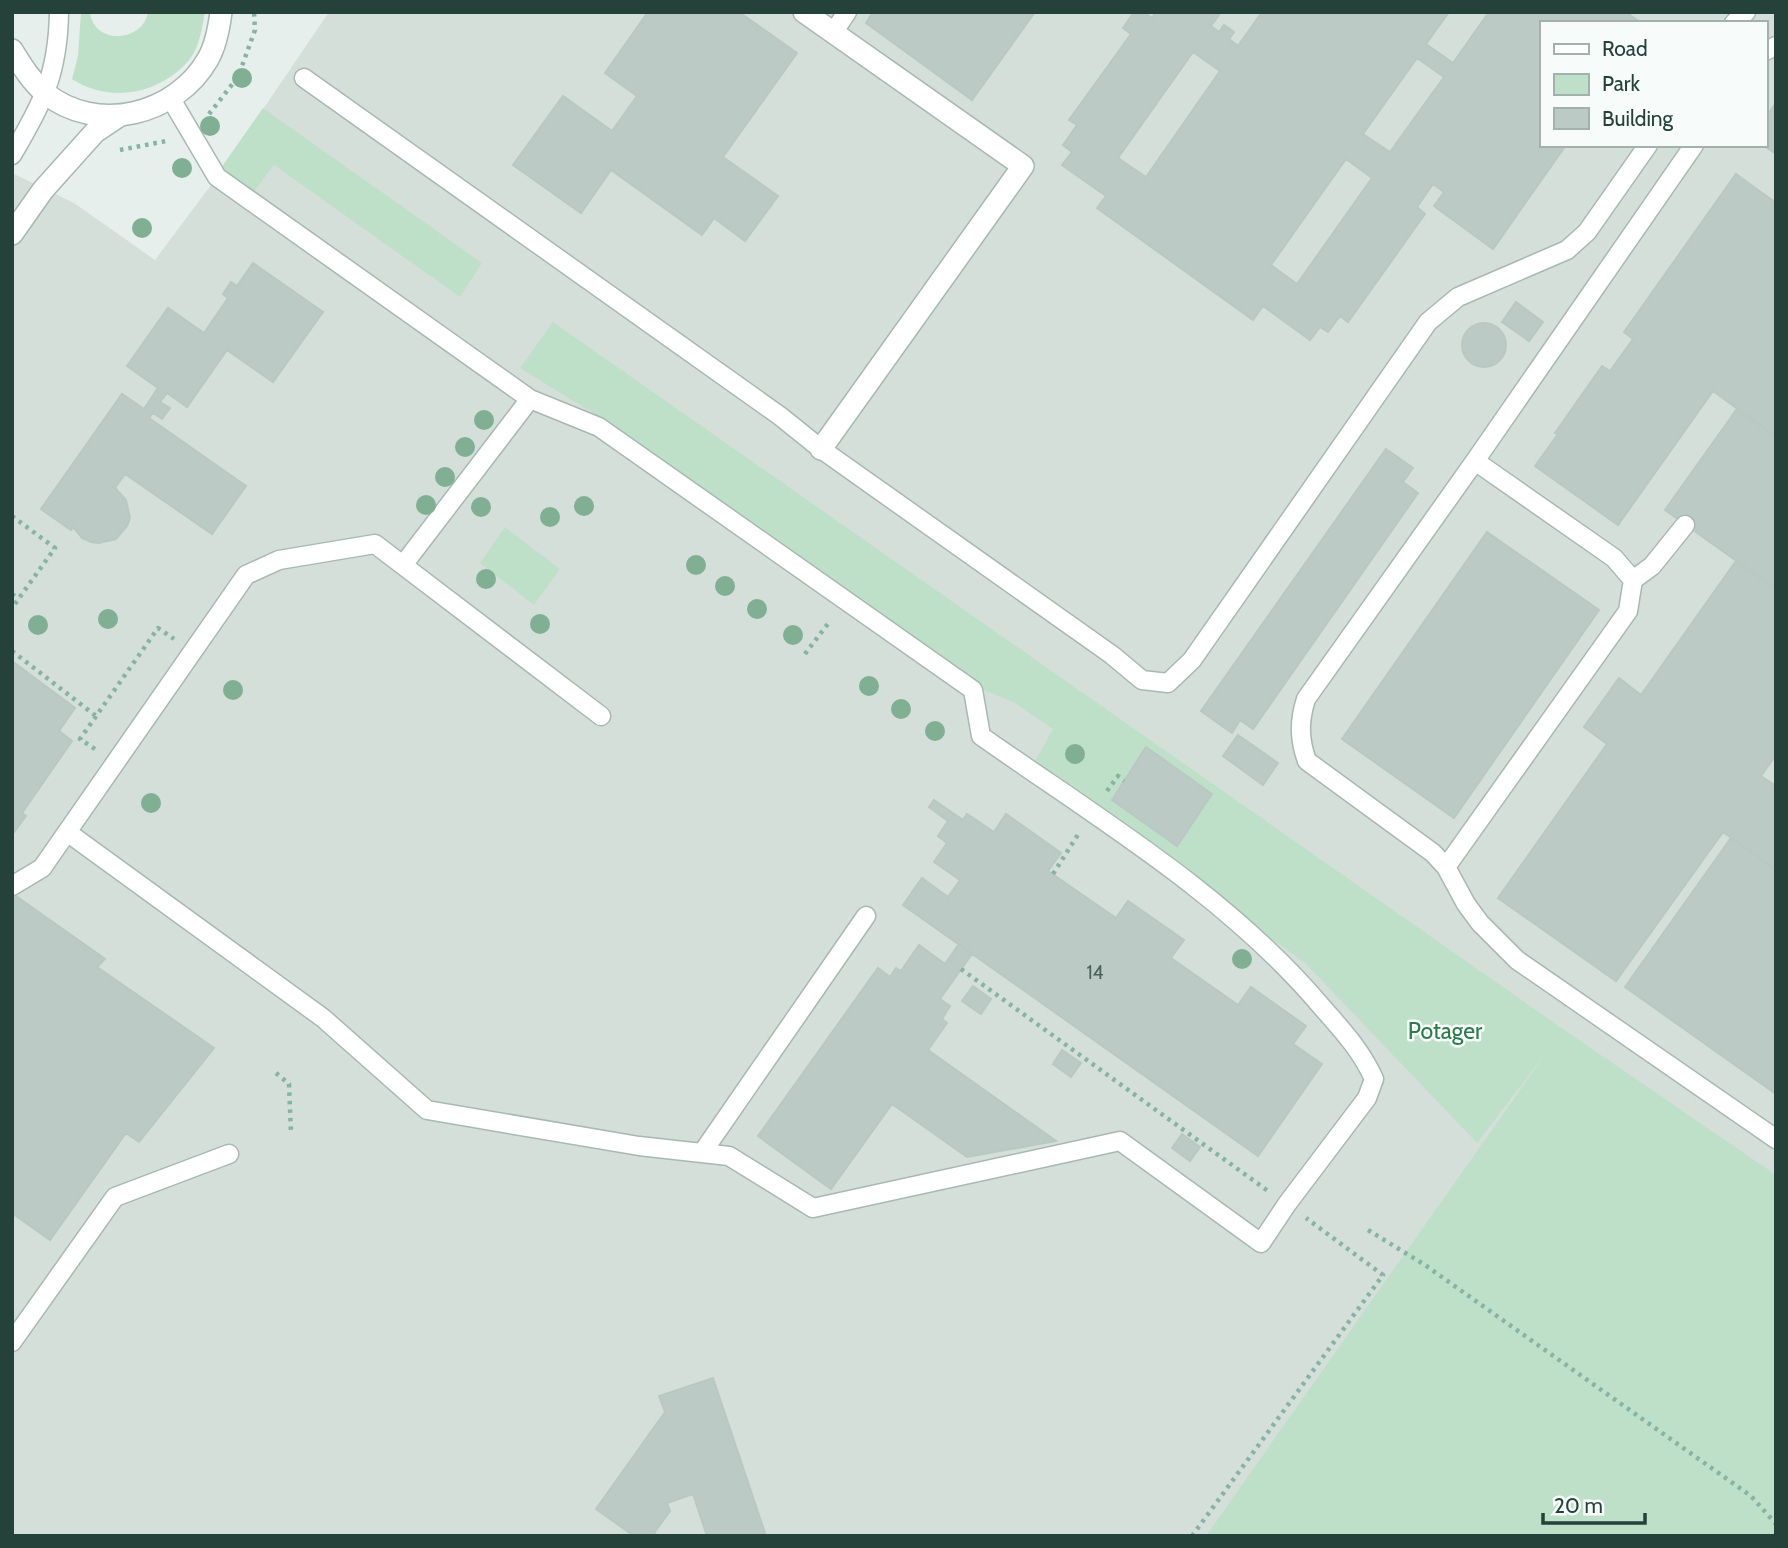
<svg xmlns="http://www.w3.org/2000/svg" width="1788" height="1548" font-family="Cabin,sans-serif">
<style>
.built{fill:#d4dfda;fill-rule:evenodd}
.green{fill:#bfe0c8}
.building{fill:#bbcac4;stroke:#b8c9c2;stroke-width:2;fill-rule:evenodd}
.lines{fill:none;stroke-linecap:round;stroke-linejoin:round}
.lane-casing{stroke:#a8b8b2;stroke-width:21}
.street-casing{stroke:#a8b8b2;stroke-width:24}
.path{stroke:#86b3a5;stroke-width:4.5;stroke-dasharray:3.5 5;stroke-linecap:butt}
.lane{stroke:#fff;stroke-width:18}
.street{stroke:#fff;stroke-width:21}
.tree{fill:#80af93}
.labels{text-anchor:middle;stroke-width:5;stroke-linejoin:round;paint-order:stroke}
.number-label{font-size:19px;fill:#4a645c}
.park-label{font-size:23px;fill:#2d7a4b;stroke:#f7fbf9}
</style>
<rect width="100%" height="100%" fill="#e6efeb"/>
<path class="built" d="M329 12H1776V1536H12V173L74 203 155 260 217 177ZM1541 23H1765V145H1541Z"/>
<path class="green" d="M81 12H90C93 45 143 43 148 12H205C202 27 200 46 190 59 161 94 110 104 72 79L78 56Z
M263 108 482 263 460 297 274 165 249 198 216 175Z
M553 322 1563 1029 1776 1175V1536H1206L1546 1053 1477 1143 1305 963 1033 765 1053 729 1015 703 982 689 596 415 520 368Z
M505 527 560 569 534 605 480 563Z"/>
<path class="building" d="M648 12H739L797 53 723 157 778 196 745 241 714 218 702 235 611 170 581 213 513 165 563 96 612 131 637 96 605 73Z
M873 12H1035L972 100 866 23Z
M1134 12H1144L1152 18 1156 12H1221L1211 26 1219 32 1224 25 1234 32 1229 39 1238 46 1262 12H1449L1426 44 1453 63 1489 12H1626L1641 23H1541V145H1566L1493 249 1434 206 1444 192 1433 184 1417 207 1425 214 1348 322 1340 316 1328 332 1320 327 1310 340 1263 306 1253 320 1097 208 1106 196 1062 165 1072 152 1063 145 1077 125 1069 120 1131 34 1123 28ZM1193 52 1220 71 1146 177 1118 158ZM1417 58 1444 77 1390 152 1363 134ZM1346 159 1372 178 1297 284 1271 265Z
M1776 103V154L1763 145H1765V118Z
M1736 174 1776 203V437L1713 391 1618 525 1535 466 1558 434 1555 433 1602 366 1610 371 1633 339 1624 332Z
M253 263 323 312 273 382 227 350 187 407 167 393 160 402 170 408 162 419 153 413 149 418 246 486 212 534 125 474 115 488 126 500 130 518 127 526 116 539 99 543 91 542 82 538 73 527 71 530 41 509 122 394 144 409 158 388 127 366 168 308 204 333 228 298 223 294 231 282 237 286Z
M1516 302 1543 322 1529 341 1502 322Z
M1462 345a22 22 0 1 1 44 0a22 22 0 1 1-44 0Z
M1737 409 1776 437V589L1665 510Z
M1386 449 1413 468 1403 482 1418 493 1253 729 1240 720 1232 733 1201 711Z
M1487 532 1599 610 1454 818 1342 739Z
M1736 561 1776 589V755L1761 776 1776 786V870L1723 832 1616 981 1498 898 1607 744 1584 727 1619 678 1641 695Z
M12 661 75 708 59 731 72 741 22 813 26 816 12 835Z
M1238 735 1278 763 1263 785 1223 756Z
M1146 747 1212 794 1177 846 1112 800Z
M934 800 963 820 967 814 994 832 1006 814 1061 853 1048 871 1116 918 1128 901 1184 940 1171 958 1238 1005 1251 987 1306 1026 1293 1044 1322 1064 1258 1156 903 905 922 878 948 897 960 880 934 862 947 843 938 836 948 821 929 807Z
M1731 838 1776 870V1094L1625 987Z
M16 896 105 959 97 967 214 1048 139 1142 126 1133 50 1240 12 1213V902Z
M959 944 972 954 940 999 950 1006 942 1019 947 1023 928 1050 1056 1141 967 1157 892 1104 831 1189 758 1136 878 968 890 977 896 968 901 971 919 945 945 964Z
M973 986 991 999 981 1014 962 1001Z
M1062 1050 1081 1063 1071 1077 1053 1064Z
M1182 1134 1200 1147 1190 1161 1172 1148Z
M713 1378 766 1536H707L693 1494 667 1503 670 1511 654 1533 658 1536H634L596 1509 665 1412 659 1396Z"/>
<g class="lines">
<g class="lane-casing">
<path id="lane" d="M1734 23 1746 12
M833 33 847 12
M1765 51 1776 46
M304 78 780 416 821 449 1112 655 1142 680 1168 683 1192 660 1428 322 1458 297 1567 250 1587 232 1648 145
M1694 145 1475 461 1306 699C1299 721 1299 739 1307 761L1433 853 1446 867 1466 904 1480 923 1517 960 1776 1139
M12 155C43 103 58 74 59 12
M403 565 530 399
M1633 580 1652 566 1685 525
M67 832 323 1018 427 1110 639 1146 729 1156 813 1208 1120 1141 1261 1243 1287 1204 1367 1098 1374 1079C1361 1050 1342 1030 1321 1006 1227 895 1099 819 981 736L973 690 599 427 530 399 217 177 171 99
M1446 867 1628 611 1633 580 1614 558 1475 461
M12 886 42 868 246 575 279 560 375 544 601 716
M702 1153 866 916
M12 1342 115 1197 229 1154"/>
</g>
<g class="street-casing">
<path id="street" d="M804 12 1023 166 821 449
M12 50C22 66 31 81 45 93 97 135 176 115 208 59 216 45 219 28 221 12
M12 234 43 190 95 132 119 116"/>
</g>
<path class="path" d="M209 114 238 77 255 30 254 12
M120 150 166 141
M12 516 55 548 12 608
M12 594 19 599
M12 651 96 716
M805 654 830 621
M95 749 80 739 158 628 174 639
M1107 791 1118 776 1124 781
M1053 874 1079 833
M961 969 1268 1191
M276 1073 289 1084 291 1134
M1368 1230 1425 1265 1751 1496 1776 1524
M1192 1536 1383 1275 1306 1218"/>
<use href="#lane" class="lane"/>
<use href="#street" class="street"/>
</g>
<g class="tree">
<circle cx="242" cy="78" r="10"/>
<circle cx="210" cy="126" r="10"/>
<circle cx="182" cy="168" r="10"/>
<circle cx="142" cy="228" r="10"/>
<circle cx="484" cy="420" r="10"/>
<circle cx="465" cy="447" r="10"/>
<circle cx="445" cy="477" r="10"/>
<circle cx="426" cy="505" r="10"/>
<circle cx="584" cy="506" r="10"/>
<circle cx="481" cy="507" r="10"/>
<circle cx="550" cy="517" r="10"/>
<circle cx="696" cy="565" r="10"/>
<circle cx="486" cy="579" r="10"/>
<circle cx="725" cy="586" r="10"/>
<circle cx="757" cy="609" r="10"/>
<circle cx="108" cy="619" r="10"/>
<circle cx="540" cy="624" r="10"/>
<circle cx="38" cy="625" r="10"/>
<circle cx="793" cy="635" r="10"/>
<circle cx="869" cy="686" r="10"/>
<circle cx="233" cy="690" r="10"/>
<circle cx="901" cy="709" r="10"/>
<circle cx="935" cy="731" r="10"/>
<circle cx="1075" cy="754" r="10"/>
<circle cx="151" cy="803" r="10"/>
<circle cx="1242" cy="959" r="10"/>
</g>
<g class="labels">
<g class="number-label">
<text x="1095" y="979">14</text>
</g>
<g class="park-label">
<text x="1445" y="1039">Potager</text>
</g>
</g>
<rect width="1788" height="1548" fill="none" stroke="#24423a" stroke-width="28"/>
<rect x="1540" y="21" width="228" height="126" fill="#f7fbf9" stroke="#a3b1ad" stroke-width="2"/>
<rect x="1554" y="44" width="35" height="10" fill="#ffffff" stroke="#a3b1ad" stroke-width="2"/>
<text x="1602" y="56" font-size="21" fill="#24423a">Road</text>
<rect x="1554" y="74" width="35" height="21" fill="#bfe0c8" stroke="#a3b1ad" stroke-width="2"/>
<text x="1602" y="91" font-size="21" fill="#24423a">Park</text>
<rect x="1554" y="108" width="35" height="21" fill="#bbcac4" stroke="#a3b1ad" stroke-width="2"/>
<text x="1602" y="126" font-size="21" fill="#24423a">Building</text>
<path d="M1543 1513v10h102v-10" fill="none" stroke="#24423a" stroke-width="3.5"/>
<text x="1554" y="1513" font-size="21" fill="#24423a" stroke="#f7fbf9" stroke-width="5" paint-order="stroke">20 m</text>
</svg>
